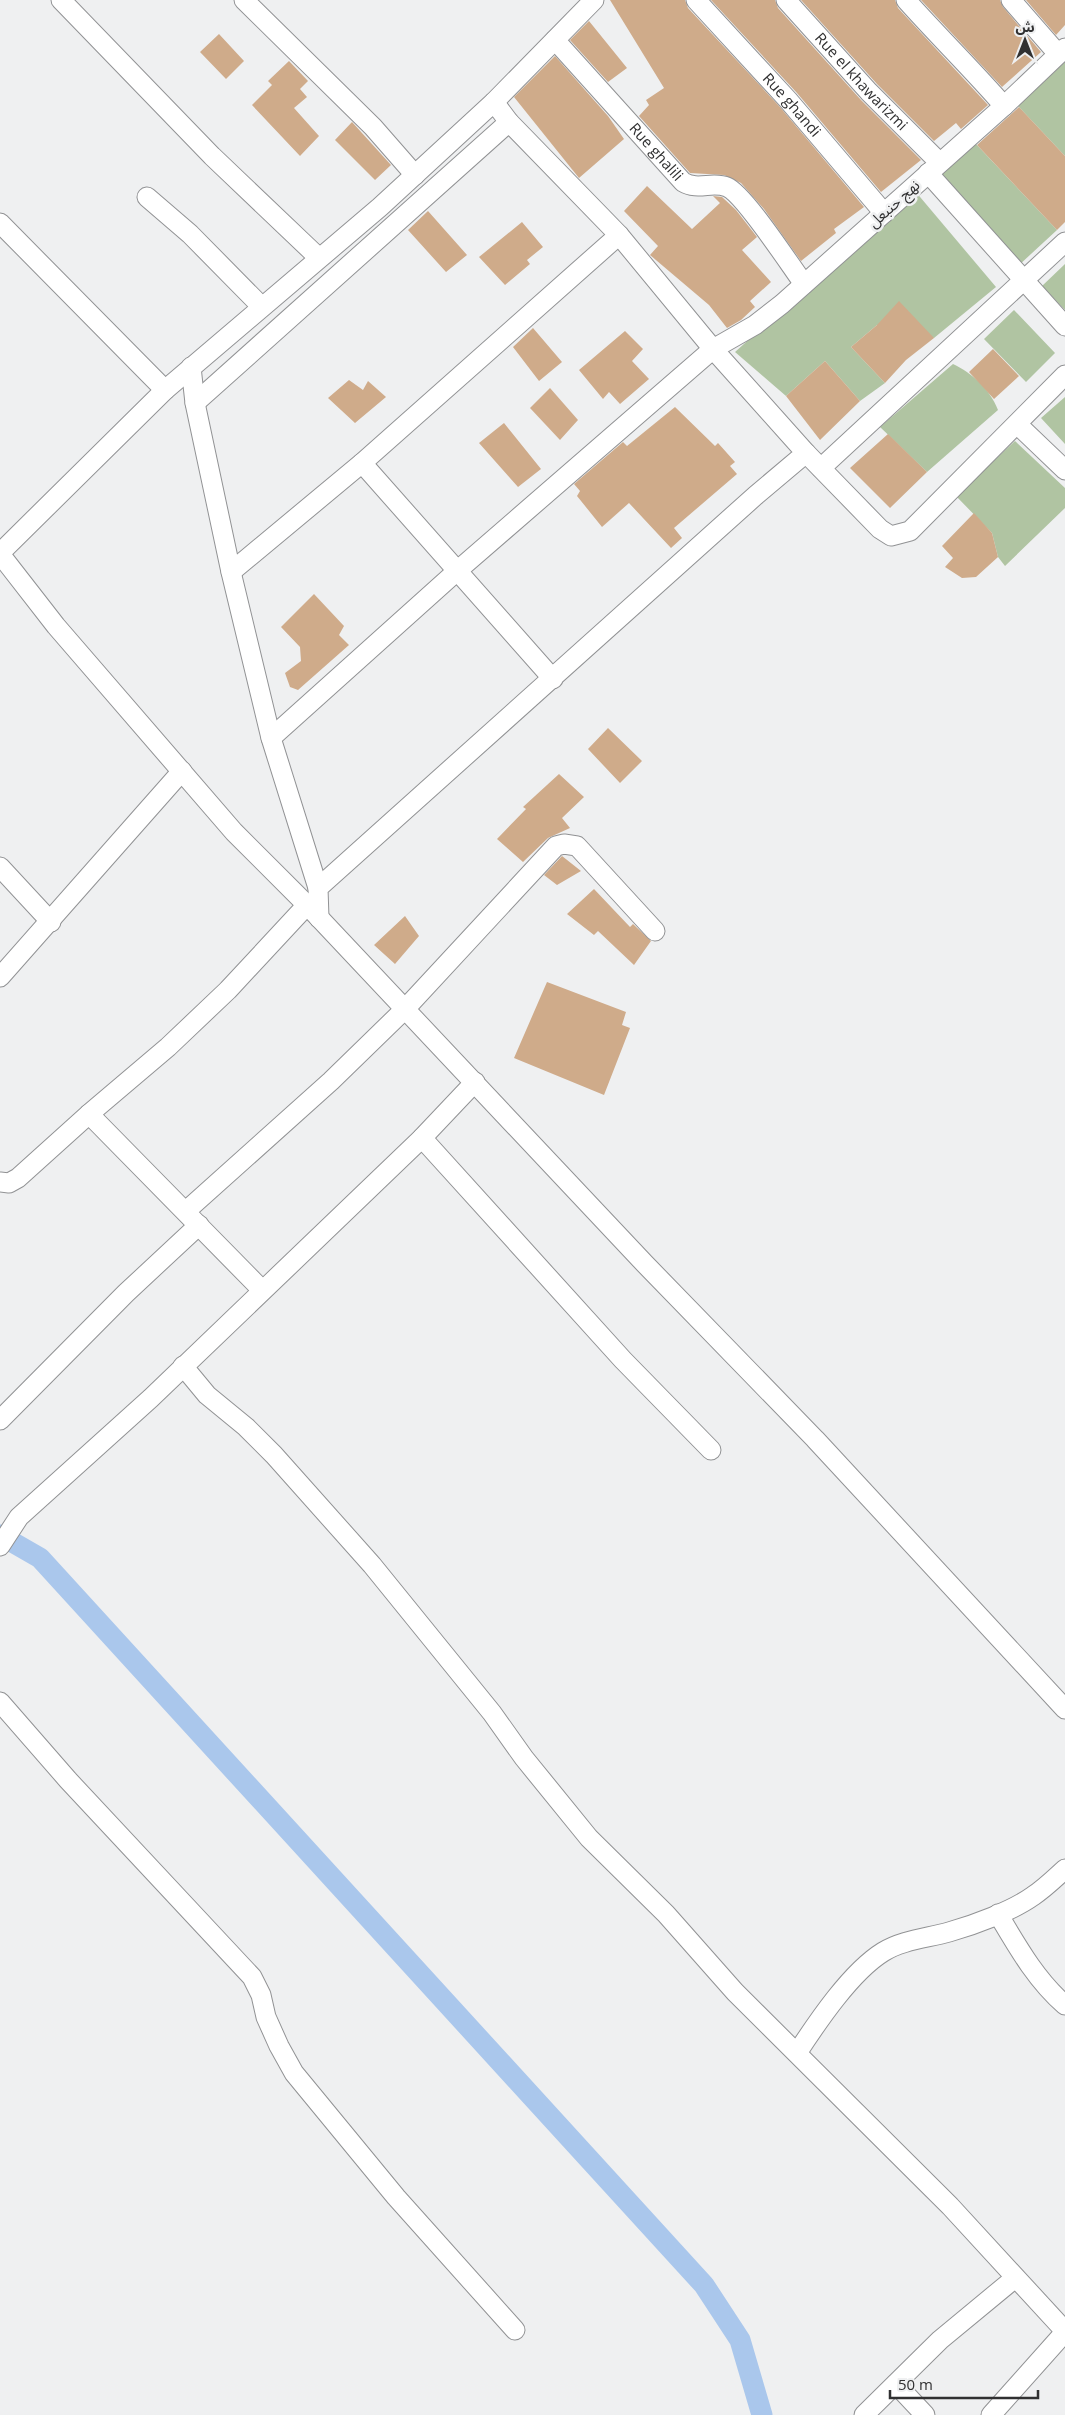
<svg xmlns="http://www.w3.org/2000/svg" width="1065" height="2415" font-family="'Open Sans','Noto Sans Arabic',sans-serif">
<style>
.green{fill:#b0c4a2}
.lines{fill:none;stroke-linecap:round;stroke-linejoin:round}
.canal{stroke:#aac7ec;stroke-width:21}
.building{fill:#cfab8a}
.street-casing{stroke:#919294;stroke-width:21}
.street{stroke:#fff;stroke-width:19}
.labels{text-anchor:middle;stroke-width:5;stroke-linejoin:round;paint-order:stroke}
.street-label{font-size:15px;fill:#303031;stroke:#eff0f1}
</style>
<rect width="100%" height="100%" fill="#eff0f1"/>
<path class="green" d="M1065 62V156L1018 106Z
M975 143 1057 230 1018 266 938 175Z
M915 191 996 287 934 338 877 325 851 347 885 383 860 401 825 361 786 396 735 352Z
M1065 264V310L1042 286Z
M1014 310 1055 353 1026 382 984 339Z
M953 364C972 373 990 389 998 410L927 472 880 427Z
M1065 397V444L1041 418Z
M1015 441 1065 488V508L1005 566 998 557 992 533 956 496Z"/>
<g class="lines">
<path class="canal" d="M0 1535 40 1558 704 2285 740 2340 762 2415"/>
</g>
<path class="building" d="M610 0H685L688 8 780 107 864 207 834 229 836 233 801 261 764 209 741 183 724 175 690 173 639 116 649 105 646 100 664 88Z
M711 0H775L778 8 861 100 921 160 881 192 797 93Z
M801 0H895L898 8 988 105 961 129 956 123 934 141 877 84Z
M921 0H1000L1003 7 1041 52 1002 87Z
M1026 0H1065V25L1056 35Z
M589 21 627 68 608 82 570 40Z
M219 34 244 61 226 79 200 52Z
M555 56 608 116 624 139 579 178 514 97Z
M289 61 308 81 300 89 307 97 294 108 319 136 300 156 252 105 272 85 268 81Z
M1019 107 1065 156V222L1057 230 977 145Z
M352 122 391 165 375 180 335 140Z
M647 186 692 229 720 203 713 196 722 197 736 210 757 237 742 250 771 282 750 301 755 307 741 320 727 328 709 305 650 255 658 246 624 211Z
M428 211 467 255 446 272 408 230Z
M522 222 543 247 527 260 530 264 505 285 479 257Z
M899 301 934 338 906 360 885 383 851 347 877 325Z
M533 328 562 362 539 381 513 347Z
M625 331 643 349 632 361 649 379 620 404 609 392 603 399 579 370Z
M993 349 1019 376 994 399 969 372Z
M825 361 860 401 820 440 786 396Z
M349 380 363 390 368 381 386 397 355 423 328 398Z
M550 388 578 420 560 440 530 408Z
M675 407 715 446 718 443 735 462 730 466 737 474 674 528 682 538 671 548 629 503 602 527 577 496 580 491 574 484 623 442 627 446Z
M504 423 541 469 518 487 479 443Z
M888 434 927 472 890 508 850 468Z
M974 513 992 533 998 557 976 577 962 578 945 567 953 558 942 546Z
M314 594 344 626 339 635 349 645 298 690 290 687 285 673 301 661 300 647 281 627Z
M608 728 642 761 620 783 588 749Z
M559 774 584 797 562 818 570 828 548 838 523 862 497 839 526 809 523 807Z
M562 856 581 871 557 885 544 875Z
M594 889 630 927 633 924 651 941 634 965 598 931 594 935 567 914Z
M405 916 419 936 395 964 374 945Z
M547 982 626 1012 622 1025 630 1028 604 1095 514 1058Z"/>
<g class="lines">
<g class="street-casing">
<g id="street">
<path d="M61 0 212 156 318 257"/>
<path d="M244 0 373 127 415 175"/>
<path id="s1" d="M696 0 788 100 884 213"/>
<path id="s2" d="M786 0 869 92 939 162"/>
<path d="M906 0C938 36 972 69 1004 106"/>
<path d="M1011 0 1058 54"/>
<path id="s3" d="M555 40 683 182C698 191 712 181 727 187 744 194 790 265 804 284"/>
<path d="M494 102 594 0"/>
<path d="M928 173 1065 326"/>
<path d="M147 197 190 234 261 306"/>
<path d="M0 223 165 390"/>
<path d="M191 367 195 403 231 572 271 738 318 888"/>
<path d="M195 403 509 122"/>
<path d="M1017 424 1065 470"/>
<path d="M806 453 880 529 891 536 910 531 1065 375"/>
<path d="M362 463 553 679"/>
<path d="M821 468 1065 242"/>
<path d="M0 553 165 390 380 207 494 102 509 122 619 235 713 349 806 453 755 496 318 888 319 918"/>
<path d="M0 554 56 626 234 832 307 905 645 1264 815 1439 1065 1709"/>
<path d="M231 572 362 463 619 235"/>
<path d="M271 738 457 571 713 349 755 325 782 304 1004 106 1065 48"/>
<path d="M0 867 51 922"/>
<path d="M0 977 182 771"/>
<path d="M422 1138 623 1360 711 1450"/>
<path d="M0 1182 9 1183 18 1178 89 1114"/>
<path d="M186 1211 331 1081 405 1009 556 846 564 844 577 846 655 931"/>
<path d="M262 1290 89 1114 168 1047 228 990 307 905"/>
<path d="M183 1366 207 1395 246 1427 274 1455 372 1565 492 1713 524 1758 589 1838 666 1914 735 1992 950 2206 1065 2331"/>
<path d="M0 1420 126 1293 199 1225"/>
<path d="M0 1546 19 1517 151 1398 422 1138 475 1082"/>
<path d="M0 1702 68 1780 252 1977 261 1995 266 2017 279 2046 294 2073 396 2197 515 2330"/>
<path d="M998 1914C1017 1946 1036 1980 1065 2005"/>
<path d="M797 2053C818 2021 851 1972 883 1952 902 1940 928 1938 949 1932 974 1925 1012 1911 1033 1896 1045 1888 1055 1878 1065 1869"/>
<path d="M896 2384 925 2415"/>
<path d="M864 2415 940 2340 1015 2278"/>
<path d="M991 2415 1065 2332"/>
</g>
</g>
<use href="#street" class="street"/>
</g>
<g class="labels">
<g class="street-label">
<text dy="5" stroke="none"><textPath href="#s2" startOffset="111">Rue el khawarizmi</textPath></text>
<text dy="5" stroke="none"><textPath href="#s1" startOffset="142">Rue ghandi</textPath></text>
<text dy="5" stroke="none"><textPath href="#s3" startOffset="151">Rue ghalili</textPath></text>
<text transform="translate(894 204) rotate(-42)" y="5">نهج حنبعل</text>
</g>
</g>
<g transform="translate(1025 40)" stroke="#eff0f1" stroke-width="4" paint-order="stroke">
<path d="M0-4L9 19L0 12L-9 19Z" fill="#303031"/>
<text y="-8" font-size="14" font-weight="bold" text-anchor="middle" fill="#303031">ش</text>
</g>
<path d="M890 2390v8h148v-8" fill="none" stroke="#303031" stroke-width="2.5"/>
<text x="898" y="2390" font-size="15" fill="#303031" stroke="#eff0f1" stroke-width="4" paint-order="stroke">50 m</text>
</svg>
